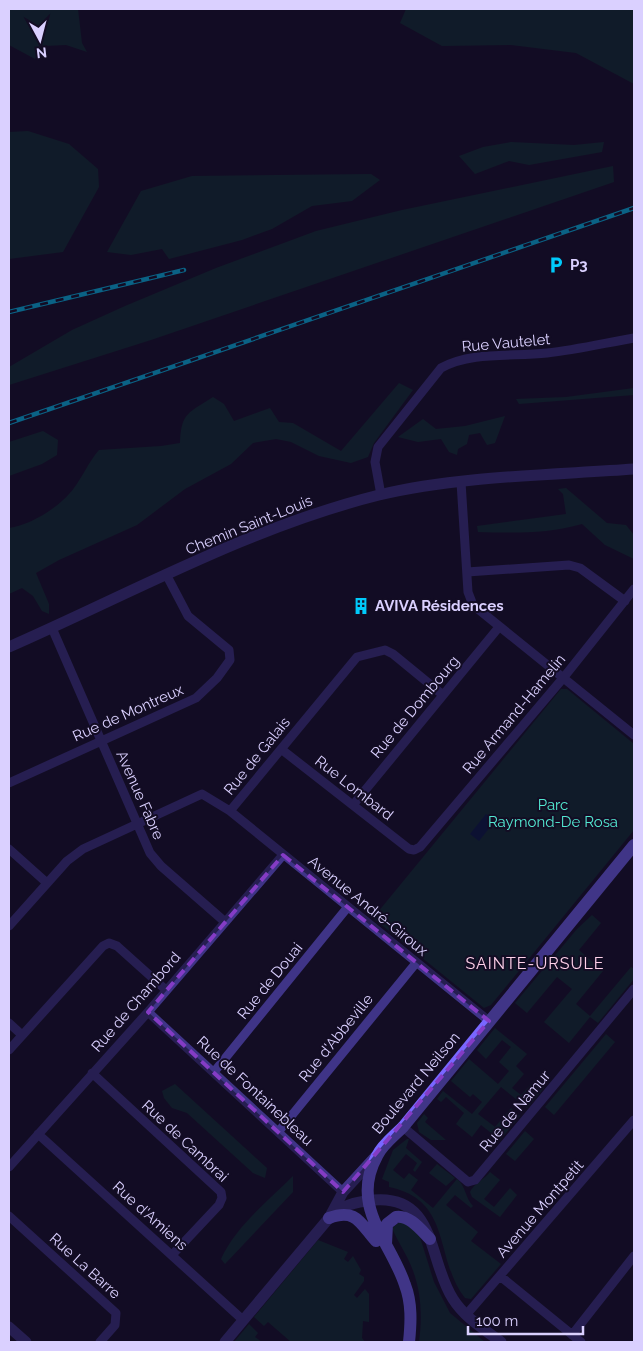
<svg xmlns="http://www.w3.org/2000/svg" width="643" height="1351" font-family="Raleway,sans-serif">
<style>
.green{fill:#0f2d2f}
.water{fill:#061744}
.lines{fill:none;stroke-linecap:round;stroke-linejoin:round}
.minor{stroke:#3f3487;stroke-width:9}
.tertiary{stroke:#3f3487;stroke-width:11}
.secondary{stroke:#7967ff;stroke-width:12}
.rail-casing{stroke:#00cafb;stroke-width:4.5}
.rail{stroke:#130d24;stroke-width:2.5;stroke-dasharray:8;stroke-linecap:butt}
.marked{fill:none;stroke:#843cc5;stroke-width:4;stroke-dasharray:10 6;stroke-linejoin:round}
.labels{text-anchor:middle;stroke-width:4;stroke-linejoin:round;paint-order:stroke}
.poi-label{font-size:15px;font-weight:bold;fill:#dad0ff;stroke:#130d24;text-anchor:start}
.street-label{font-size:15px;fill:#dad0ff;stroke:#130d24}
.park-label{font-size:15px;fill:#53e8d1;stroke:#130d24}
.neighbourhood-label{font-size:16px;letter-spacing:1px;fill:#ffd2ea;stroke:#130d24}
</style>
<rect width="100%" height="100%" fill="#130d24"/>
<path class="green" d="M9 9H78L82 43 87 52 66 45 45 46 35 59 9 45Z
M406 9H634V84L576 53 511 45 442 46 400 23Z
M28 131 69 144 98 169 99 187 63 252 9 259V132Z
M511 142 574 145 604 142 602 152 529 165 509 161 475 174 459 156 483 147Z
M613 166 614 182 151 340 9 385V367L72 330 125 306 216 268 316 231 402 210Z
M371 174 380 180 352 201 312 206 272 229 242 240 169 259 162 249 131 255 107 252 141 191 192 176Z
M399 383 413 390 374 443 368 457 351 463 319 456 291 442 276 439 253 443 231 464 185 489 137 525 59 560 36 573 49 604V614L42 611 33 596 22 588 9 594V528C31 525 60 507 74 488 83 476 88 463 99 450L161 446 180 443C181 412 189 413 213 397L224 404 234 421 270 408 279 422 293 423 341 451Z
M634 388V395L519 404 516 399 566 397Z
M505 416 495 443 487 445 480 433 469 435 467 444 458 449 457 455 449 452 441 439 418 442 398 437 423 419 436 429 465 426Z
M43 431 58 440 57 455 42 464 9 476V442Z
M566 488 607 523 626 525 634 535V559L605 545 582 524C548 534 513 533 478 532L477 526 566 514 563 494 558 489Z
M561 689H567L634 744V830L491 1005 484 1008 373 918Z
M592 915 601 923 579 950 603 971 576 1004 590 1016 631 967 634 969V979L598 1023 590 1017 569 1043 544 1022 572 989 557 977 527 1013 515 1003 577 929Z
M495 1028 527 1054 516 1066 524 1074 512 1088 521 1095 535 1080 544 1088 527 1108 501 1087 478 1114 495 1127 511 1108 520 1116 500 1140 481 1125 472 1137 456 1124 464 1113 446 1097 441 1102 437 1099 443 1091 472 1114 482 1102 473 1094 470 1097 451 1081 469 1059 498 1084 509 1071 499 1062 511 1047 502 1040 486 1059 477 1050Z
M606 1034 615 1042 554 1115 545 1107Z
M175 1084 267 1168 265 1178 253 1173 187 1113 172 1108 164 1098 162 1091Z
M424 1114 428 1118 425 1122 446 1140H431L419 1132 417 1123Z
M525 1131 534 1139 515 1161 506 1154Z
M407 1139H409L406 1148 422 1162 415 1172 413 1170 417 1163 406 1154 393 1170 404 1179 409 1173 418 1180 411 1190 433 1208 457 1179C466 1186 465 1198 473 1206L471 1208 455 1195 446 1205 478 1232 471 1241 501 1264 471 1299 465 1298C434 1259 453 1200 389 1187V1182L382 1179 393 1150Z
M437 1164 455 1178 446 1186 429 1173Z
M490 1172 500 1180 484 1199 494 1207 510 1188 517 1195 500 1217 472 1197 470 1192C473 1184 485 1179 490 1172Z
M293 1176V1192L225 1264 221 1259C236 1226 268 1201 293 1176Z
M402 1220 419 1234 434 1282 450 1313 485 1342H419C423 1313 421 1284 407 1257 402 1247 396 1238 392 1228Z
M318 1240 348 1252 344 1259 348 1262 353 1256 361 1270 359 1274 364 1277V1281L354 1295 357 1298 365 1289 369 1294V1322L363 1321 362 1338 365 1342H291L268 1322 264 1326 254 1317Z
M249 1324 258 1333 255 1337 262 1342H234Z"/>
<path class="water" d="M486 814 495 821 479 841 470 834Z"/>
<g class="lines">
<path class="minor" d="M461 482 468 592 473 605 634 735
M381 495 375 462 378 447 441 368C471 351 513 357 547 353 576 350 605 343 634 338
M467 572 569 565 580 568 625 601
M52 628 150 853 161 866 224 921
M281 749 409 849 414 850 420 847 564 677 634 589
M9 783 196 698 217 678 230 660 229 650 188 616 167 576
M353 805 499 627
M230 811 357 657 385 650 393 654 443 695
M9 849 47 883
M9 926 67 861 83 849 202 794 230 811 489 1021
M148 1012 343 1192
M9 1023 22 1035
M9 1050 103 946 109 943 117 946 166 990
M214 1072 347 908
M92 1073 221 1192 222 1198 219 1205 172 1255
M403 1127 468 1182 475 1180 634 989
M279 1131 416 963
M38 1134 243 1320
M9 1167 148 1012 283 855
M9 1216 116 1313 115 1325 100 1342
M500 1276 581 1342
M466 1315 634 1120
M572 1335 634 1256"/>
<path class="tertiary" d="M9 647C130 594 250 527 379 495 458 476 552 475 634 469
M329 1218C342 1205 355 1202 373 1200 437 1194 428 1261 453 1299 465 1318 484 1329 501 1342
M9 1327 26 1342
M225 1342 329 1218 343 1192 376 1156"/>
<path class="secondary" d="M329 1218C356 1208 360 1223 376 1241
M386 1244 387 1224 396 1217C410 1215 421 1230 430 1239
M409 1342C411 1323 412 1303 405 1285 391 1241 349 1207 377 1156 382 1145 394 1136 403 1127L634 845"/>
<g class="rail-casing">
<path id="rail" d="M9 312 184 270
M9 423 634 208"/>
</g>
<use href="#rail" class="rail"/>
</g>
<path d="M0 0H643V1351H0ZM283 855 489 1021 343 1192 148 1012Z" fill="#130d24" fill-opacity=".55" fill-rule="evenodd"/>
<path class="marked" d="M283 855 489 1021 343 1192 148 1012Z"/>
<defs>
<g id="parking-bare" transform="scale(1.35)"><path d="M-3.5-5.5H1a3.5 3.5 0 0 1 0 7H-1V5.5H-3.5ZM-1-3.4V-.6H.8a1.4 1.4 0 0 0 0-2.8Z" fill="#00cafb" stroke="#130d24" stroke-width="2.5" paint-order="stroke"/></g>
<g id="building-bare" transform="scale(1.35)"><path d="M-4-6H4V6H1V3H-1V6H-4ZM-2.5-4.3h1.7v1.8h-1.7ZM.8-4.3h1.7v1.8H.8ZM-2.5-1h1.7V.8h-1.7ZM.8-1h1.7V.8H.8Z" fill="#00cafb" stroke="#130d24" stroke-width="2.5" paint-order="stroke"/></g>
</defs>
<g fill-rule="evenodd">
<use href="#parking-bare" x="556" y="265"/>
<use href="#building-bare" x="361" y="606"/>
</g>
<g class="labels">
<g class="poi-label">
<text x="570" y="270">P3</text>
<text x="375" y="611">AVIVA Résidences</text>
</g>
<g class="street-label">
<text transform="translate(506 343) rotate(-5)" y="5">Rue Vautelet</text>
<text transform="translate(249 525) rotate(-22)" y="5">Chemin Saint-Louis</text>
<text transform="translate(415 707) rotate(-50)" y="5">Rue de Dombourg</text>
<text transform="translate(128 713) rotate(-24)" y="5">Rue de Montreux</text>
<text transform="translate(514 714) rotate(-50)" y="5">Rue Armand-Hamelin</text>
<text transform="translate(257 756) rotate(-51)" y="5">Rue de Galais</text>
<text transform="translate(354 788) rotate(38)" y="5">Rue Lombard</text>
<text transform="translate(140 795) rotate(66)" y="5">Avenue Fabre</text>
<text transform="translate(368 906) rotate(39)" y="5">Avenue André-Giroux</text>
<text transform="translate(270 981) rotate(-51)" y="5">Rue de Douai</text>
<text transform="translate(136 1002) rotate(-49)" y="5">Rue de Chambord</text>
<text transform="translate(336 1038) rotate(-51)" y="5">Rue d'Abbeville</text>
<text transform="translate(416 1083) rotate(-50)" y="5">Boulevard Neilson</text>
<text transform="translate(255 1091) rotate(43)" y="5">Rue de Fontainebleau</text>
<text transform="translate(515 1111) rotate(-50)" y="5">Rue de Namur</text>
<text transform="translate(185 1141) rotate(43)" y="5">Rue de Cambrai</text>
<text transform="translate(540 1209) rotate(-49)" y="5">Avenue Montpetit</text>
<text transform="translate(150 1216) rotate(42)" y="5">Rue d'Amiens</text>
<text transform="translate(85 1266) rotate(42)" y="5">Rue La Barre</text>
</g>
<g class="park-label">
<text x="553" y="810">Parc<tspan x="553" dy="17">Raymond-De Rosa</tspan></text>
</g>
<g class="neighbourhood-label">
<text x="535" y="969">SAINTE-URSULE</text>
</g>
</g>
<rect width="643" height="1351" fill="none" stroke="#dad0ff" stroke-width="20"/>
<g transform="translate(40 40) rotate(173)" stroke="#130d24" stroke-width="4" paint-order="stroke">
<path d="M0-4L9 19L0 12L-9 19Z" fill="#dad0ff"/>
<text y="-8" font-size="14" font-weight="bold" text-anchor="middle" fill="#dad0ff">N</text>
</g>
<path d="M468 1326v8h115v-8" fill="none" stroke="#dad0ff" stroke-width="2.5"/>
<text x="476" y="1326" font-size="15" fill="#dad0ff" stroke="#130d24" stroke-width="4" paint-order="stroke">100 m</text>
</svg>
